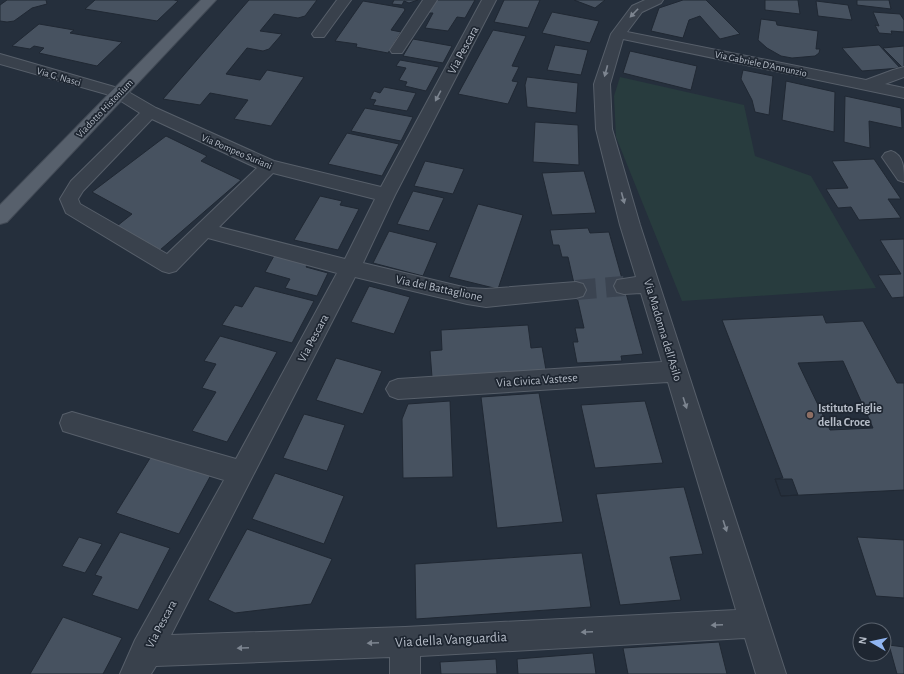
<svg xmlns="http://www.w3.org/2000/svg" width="904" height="674" font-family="'Alegreya Sans',sans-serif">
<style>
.green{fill:#283c3e}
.building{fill:#475260;stroke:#202833;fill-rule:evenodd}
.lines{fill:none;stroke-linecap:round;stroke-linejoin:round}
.minor-tunnel{stroke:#3b4451;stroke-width:20;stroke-dasharray:20 10;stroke-linecap:butt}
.minor-casing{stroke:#575f6a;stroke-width:2}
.major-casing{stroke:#424a55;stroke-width:2}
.minor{fill:#39414c;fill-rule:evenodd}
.major{fill:#57606c;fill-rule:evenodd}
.oneway{fill:#7d8590}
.education-dot{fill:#8d6e63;stroke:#1e2631;stroke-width:1.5}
.labels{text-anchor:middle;stroke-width:3.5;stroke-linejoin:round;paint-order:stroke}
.far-street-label{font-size:10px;fill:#b5bcc7;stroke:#1e2631}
.street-label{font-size:12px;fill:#b5bcc7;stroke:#1e2631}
.poi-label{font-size:12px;font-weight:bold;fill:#b5bcc7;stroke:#1e2631;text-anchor:start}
.near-street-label{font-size:14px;fill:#b5bcc7;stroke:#1e2631}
</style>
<rect width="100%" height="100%" fill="#252f3c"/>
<path class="green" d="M620 77 744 105 755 156 811 176 876 288 682 301 616 137 614 96Z"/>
<path class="building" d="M7 0H46L47 4 32 8 14 21 7 22 0 21V5Z
M95 0H174L178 1 157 21 85 9Z
M249 0H317L305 16 298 18 274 14 260 31 282 34 269 49 263 51 247 48 226 74 260 80 267 70 304 77 271 126 234 119 248 100 210 93 200 105 163 99Z
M394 0H418L409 3 404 1 402 5 392 4Z
M435 0H475L465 18 457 17 448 31 425 28 433 13H427Z
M504 0H540L528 28 494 22Z
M574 0H605L595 8Z
M683 0H706L740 34 720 39 700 16 689 20 683 38 651 31 659 8Z
M765 0H798L800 14 765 10Z
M857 0H889L891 9 857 5Z
M363 1 404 8 405 10 391 30 401 32 388 53 356 47 357 44 335 41Z
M816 1 848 5 852 20 818 16Z
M552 12 599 21 590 43 542 33Z
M873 12 900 14 904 20V32L891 31 892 34 879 33 875 25 879 26Z
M761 19 776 21 777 25 818 31 816 49H820L819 53 815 56 792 58 781 56 767 48 758 40Z
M39 24 74 30 70 33 122 42 97 66 39 53 44 48 34 46 30 49 12 46Z
M493 30 526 36 512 66 519 67 512 81 518 82 508 104 458 94Z
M413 39 452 46 443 63 403 56Z
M555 45 588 50 581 75 547 70Z
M879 45 900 68 862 71 842 48Z
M904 46V67H902L883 48Z
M630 51 697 66 691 90 623 73Z
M400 60 439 67 426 91 405 86 407 82 399 80 406 68 396 66Z
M743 70 773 76 769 115 755 112 752 100 741 79Z
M527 77 578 83 576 113 527 107 525 85Z
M786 81 835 92 834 132 782 120Z
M384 87 416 93 407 111 373 105 376 100 370 99 374 91 380 93Z
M845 96 901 108 902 128 869 121 870 148 844 142Z
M365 108 413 117 401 141 351 131Z
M535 122 578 125 579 165 533 162Z
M347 133 399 144 382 176 328 164Z
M166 136 207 156 201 161 241 180 160 250 117 226 132 214 92 192Z
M874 159 901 199H888L901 218 859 220 851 207 838 208 826 189 848 188 832 161Z
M425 161 464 169 453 194 414 186Z
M584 171 596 213 552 215 542 173Z
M413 191 444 198 429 231 397 224Z
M320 196 342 201 340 205 359 209 338 250 294 240Z
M478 204 523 215 498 289 449 277Z
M588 228 590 233 609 232 643 354 621 356 622 361 577 363 573 342H578L575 328H584L568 257H562L559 245H553L550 230Z
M389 231 437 243 423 276 373 263Z
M904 239V297L892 298 878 275 901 274 880 240Z
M275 254 309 262 306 267 328 273 317 296 285 288 290 279 265 272Z
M255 286 314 301 292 343 222 325 235 305 242 307Z
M369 286 410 297 394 334 351 322Z
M823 315 826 323 863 321 897 383H904V490L781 496 775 479 783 478 722 320ZM843 361 873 428 830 430 798 363Z
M528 325 531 348 542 347 546 370 432 377 430 351 442 350 441 330Z
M220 336 277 352 227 442 192 431 216 392 202 388 216 364 204 361Z
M336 358 382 371 363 414 316 400Z
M539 393 563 522 497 528 481 397Z
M450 401 453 477 403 478 402 419 408 404Z
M645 401 663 463 595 468 581 405Z
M304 414 345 425 327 471 283 458Z
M152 455 212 473 179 534 116 513Z
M275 473 344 496 324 544 252 519Z
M775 479H792L798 495 781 496Z
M684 487 703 554 670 557 681 600 620 605 596 494Z
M247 529 332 559 311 604 235 613 208 600Z
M120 532 170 548 138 610 92 595 102 577 95 575Z
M79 537 102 544 85 573 62 566Z
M857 537 904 540V598L876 596Z
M582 553 591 607 416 619 415 564Z
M63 617 122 638 103 674H30Z
M719 642 727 674H628L623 648Z
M889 645 904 647V674H897Z
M593 653 596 674H518L517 659Z
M496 659 497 674H441L440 662Z"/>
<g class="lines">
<path class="minor-tunnel" d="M576 290 624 286"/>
<g class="minor-casing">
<path id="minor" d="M337 0H351L324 37H314L312 34Z
M423 0H437L402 53H392L390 50Z
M482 0H496L395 195 363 263 467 288 486 289 576 282 583 284 586 290 583 296 576 298 486 307 467 304 355 277 171 635 405 627 736 610 668 382 398 399 390 396 386 389 390 382 398 379 662 362 641 293 624 294 617 292 614 286 617 280 636 277 620 225 596 129 594 84 611 34 632 6 645 0H663L661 3 642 12 627 32 866 80 893 70 904 67V77L885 84 904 88V98L623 39 610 84 612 129 640 225 786 674H756L745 638 420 656V674H390V657L156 666 151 674H120L135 640 224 480 63 431 60 423 63 415 72 412 236 459 337 273 208 238 176 271 169 273 162 271 66 213 60 199 71 181 140 113 113 96 0 64V54L125 90 156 108 274 161 381 187ZM152 119 257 168 167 254 80 204 78 199 83 191ZM273 173 375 199 345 259 219 227Z
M891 151C904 155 904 169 904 182L898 180 882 157 885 153Z"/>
</g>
<g class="major-casing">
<path id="major" d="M201 0H216L7 222 0 224V205Z"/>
</g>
<use href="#minor" class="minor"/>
<use href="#major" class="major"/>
</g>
<defs><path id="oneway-solid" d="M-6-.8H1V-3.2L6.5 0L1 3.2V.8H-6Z"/></defs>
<g class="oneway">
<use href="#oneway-solid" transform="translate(634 13) rotate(134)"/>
<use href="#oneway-solid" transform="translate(606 71) rotate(105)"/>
<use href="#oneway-solid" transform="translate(438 96) rotate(118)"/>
<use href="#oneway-solid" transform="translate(623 198) rotate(75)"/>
<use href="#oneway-solid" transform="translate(685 403) rotate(72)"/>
<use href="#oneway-solid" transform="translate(725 526) rotate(72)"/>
<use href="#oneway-solid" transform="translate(717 625) rotate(177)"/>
<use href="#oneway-solid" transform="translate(587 632) rotate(177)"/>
<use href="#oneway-solid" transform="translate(373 643) rotate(178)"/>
<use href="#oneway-solid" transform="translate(243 648) rotate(178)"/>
</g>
<circle class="education-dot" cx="810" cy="415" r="4"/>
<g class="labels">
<g class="far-street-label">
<text transform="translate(761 63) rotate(12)" y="4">Via Gabriele D'Annunzio</text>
<text transform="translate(59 76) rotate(16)" y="4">Via G. Nasci</text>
<text transform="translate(104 108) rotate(-46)" y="4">Viadotto Histonium</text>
<text transform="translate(237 151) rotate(23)" y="4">Via Pompeo Suriani</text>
</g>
<g class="street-label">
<text transform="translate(463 50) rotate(-62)" y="4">Via Pescara</text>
<text transform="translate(439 288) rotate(12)" y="4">Via del Battaglione</text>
<text transform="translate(663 330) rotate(73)" y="4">Via Madonna dell'Asilo</text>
<text transform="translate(313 338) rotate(-62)" y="4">Via Pescara</text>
<text transform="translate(537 380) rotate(-4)" y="4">Via Civica Vastese</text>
<text transform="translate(161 624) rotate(-62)" y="4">Via Pescara</text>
</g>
<g class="poi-label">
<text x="818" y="412">Istituto Figlie<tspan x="818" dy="14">della Croce</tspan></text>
</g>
<g class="near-street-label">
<text transform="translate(451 639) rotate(-3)" y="5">Via della Vanguardia</text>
</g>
</g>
<g transform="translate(872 642) rotate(279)"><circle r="19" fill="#1e2631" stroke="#5a626d"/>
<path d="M0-3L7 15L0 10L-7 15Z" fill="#90b5f1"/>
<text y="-6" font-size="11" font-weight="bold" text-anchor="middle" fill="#b5bcc7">N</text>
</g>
</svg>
